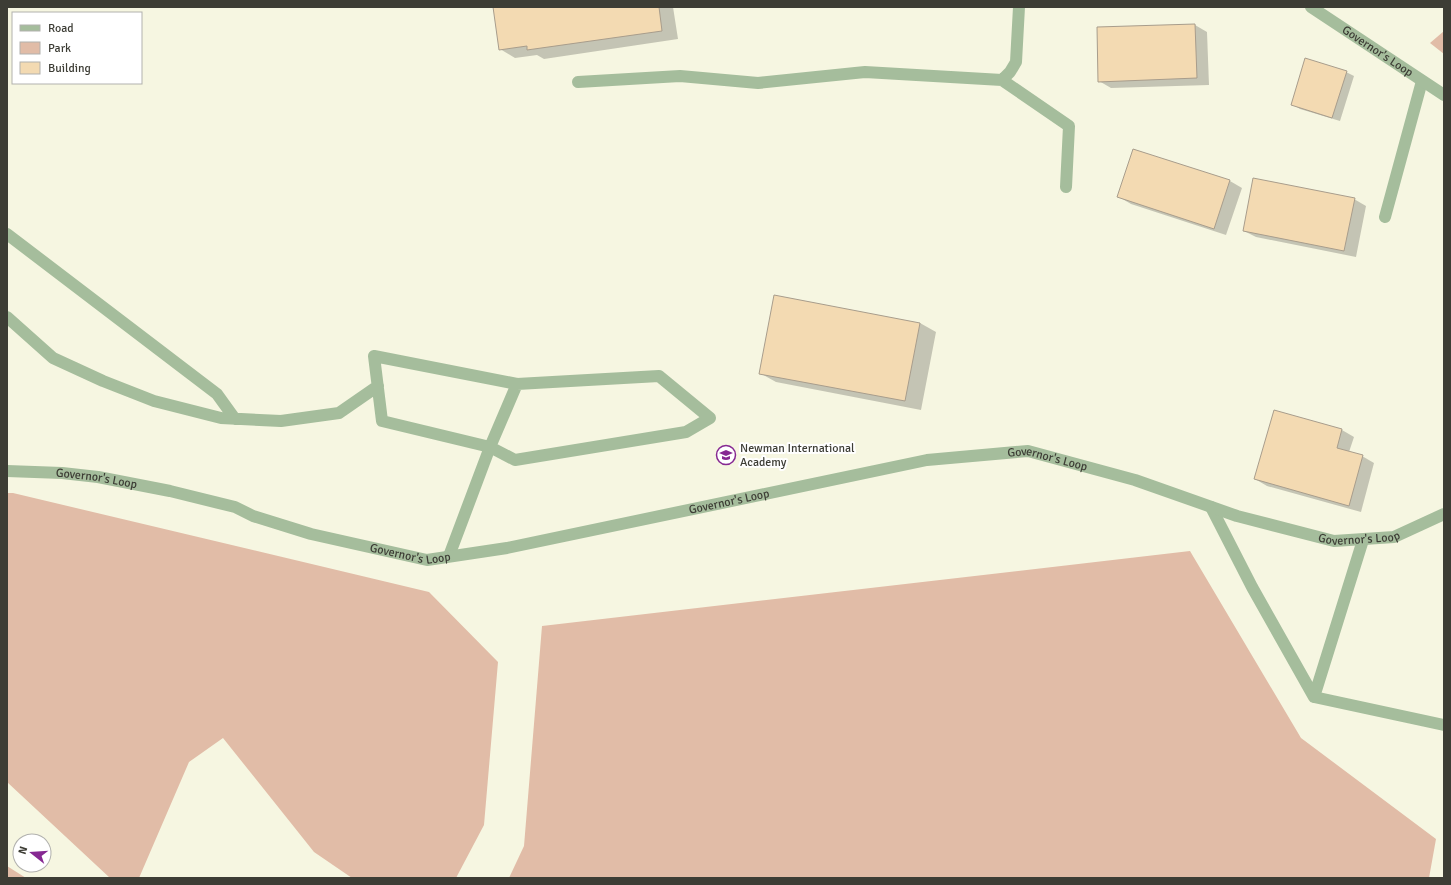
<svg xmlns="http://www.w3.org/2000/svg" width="1451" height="885" font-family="Signika,sans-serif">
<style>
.green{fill:#e1bca7}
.shadow{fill:#0003}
.building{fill:#f3dab2;stroke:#a89d8c}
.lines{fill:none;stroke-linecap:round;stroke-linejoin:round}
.lane{stroke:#a5bd9c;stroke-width:12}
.street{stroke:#a5bd9c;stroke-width:12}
.labels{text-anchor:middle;stroke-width:4;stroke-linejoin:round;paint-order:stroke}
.street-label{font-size:12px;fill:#3d3d35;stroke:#fff}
.poi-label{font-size:12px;fill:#3d3d35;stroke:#fff;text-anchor:start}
</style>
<rect width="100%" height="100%" fill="#f6f6e1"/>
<path class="green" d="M1444 31V54L1430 43Z
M7 493H13L429 592 498 662 484 825 456 878H352L314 852 223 738 189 762 139 878H110L7 782Z
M1190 551 1301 738 1436 839 1429 878H509L524 846 542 626Z
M7 866 26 878H7Z"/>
<path class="shadow" d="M494 7H673L678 39 544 59 537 55 515 58 500 49Z
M1195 25 1207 32 1209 85 1111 88 1099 81Z
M1346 72 1354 76 1340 121 1300 109 1292 104Z
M1230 181 1242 188 1226 235 1131 204 1119 197Z
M1354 199 1366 206 1356 257 1256 237 1244 231Z
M920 323 936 332 921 410 776 382 760 373Z
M1274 411 1342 430 1354 437 1349 452 1362 456 1374 463 1361 512 1267 486 1255 479Z"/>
<path class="building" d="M493 7H659L662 31 527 50V46L499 50Z
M1195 24 1197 78 1098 82 1097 27Z
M1305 58 1347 71 1332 118 1291 105Z
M1133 149 1230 180 1214 229 1117 197Z
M1253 178 1355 198 1344 251 1243 231Z
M774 295 920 323 905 401 759 374Z
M1274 410 1342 429 1337 448 1363 455 1349 506 1254 479Z"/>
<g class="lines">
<path class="lane" d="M1002 80 1069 126 1066 187
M578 82 680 76 758 83 865 72 1002 80 1010 72 1016 62 1019 7
M1385 217 1422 81
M7 234 217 394 235 419
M7 317 53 358 103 381 154 401 221 418 281 421 339 413 378 386
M374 356 517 384 659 376 710 418 686 432 515 460 490 447 382 421Z
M1211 507 1252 587 1314 697 1444 725
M449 556 490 447 517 384
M1314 697 1363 540"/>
<g class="street">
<path id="s1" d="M1311 7 1444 95"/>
<path id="s2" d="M7 471 62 473 98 477 170 491 235 507 253 516 311 534 427 560 507 548 927 460 1028 451 1135 480 1237 516 1334 541 1394 537 1444 514"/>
</g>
</g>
<defs>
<g id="school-ring" transform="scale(1)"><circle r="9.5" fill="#fff" stroke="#862892" stroke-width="1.5"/><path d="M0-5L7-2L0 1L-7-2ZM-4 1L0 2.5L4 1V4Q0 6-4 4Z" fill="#862892"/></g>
</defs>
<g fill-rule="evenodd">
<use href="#school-ring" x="726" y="455"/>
</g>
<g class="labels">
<g class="street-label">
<text dy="4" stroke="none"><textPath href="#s1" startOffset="80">Governor's Loop</textPath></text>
<text dy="4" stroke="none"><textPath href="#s2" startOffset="1063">Governor's Loop</textPath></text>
<text dy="4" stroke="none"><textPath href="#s2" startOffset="90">Governor's Loop</textPath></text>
<text dy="4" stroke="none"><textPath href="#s2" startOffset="739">Governor's Loop</textPath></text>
<text dy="4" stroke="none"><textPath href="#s2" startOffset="1387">Governor's Loop</textPath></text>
<text dy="4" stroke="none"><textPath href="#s2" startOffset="414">Governor's Loop</textPath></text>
</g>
<g class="poi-label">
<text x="740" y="452">Newman International<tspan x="740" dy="14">Academy</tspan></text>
</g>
</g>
<rect width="1451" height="885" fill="none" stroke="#3d3d35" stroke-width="16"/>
<rect x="12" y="12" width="130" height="72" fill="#ffffff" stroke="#b1b1ae"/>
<rect x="20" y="25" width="20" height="6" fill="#a5bd9c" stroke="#b1b1ae"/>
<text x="48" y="32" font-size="12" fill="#3d3d35">Road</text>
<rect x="20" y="42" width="20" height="12" fill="#e1bca7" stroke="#b1b1ae"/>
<text x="48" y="52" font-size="12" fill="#3d3d35">Park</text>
<rect x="20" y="62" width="20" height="12" fill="#f3dab2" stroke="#b1b1ae"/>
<text x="48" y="72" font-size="12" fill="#3d3d35">Building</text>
<g transform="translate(32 853) rotate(287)"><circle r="19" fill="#ffffff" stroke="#b1b1ae"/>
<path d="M0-3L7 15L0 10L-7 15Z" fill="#862892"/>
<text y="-6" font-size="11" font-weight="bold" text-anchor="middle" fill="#3d3d35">N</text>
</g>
</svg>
